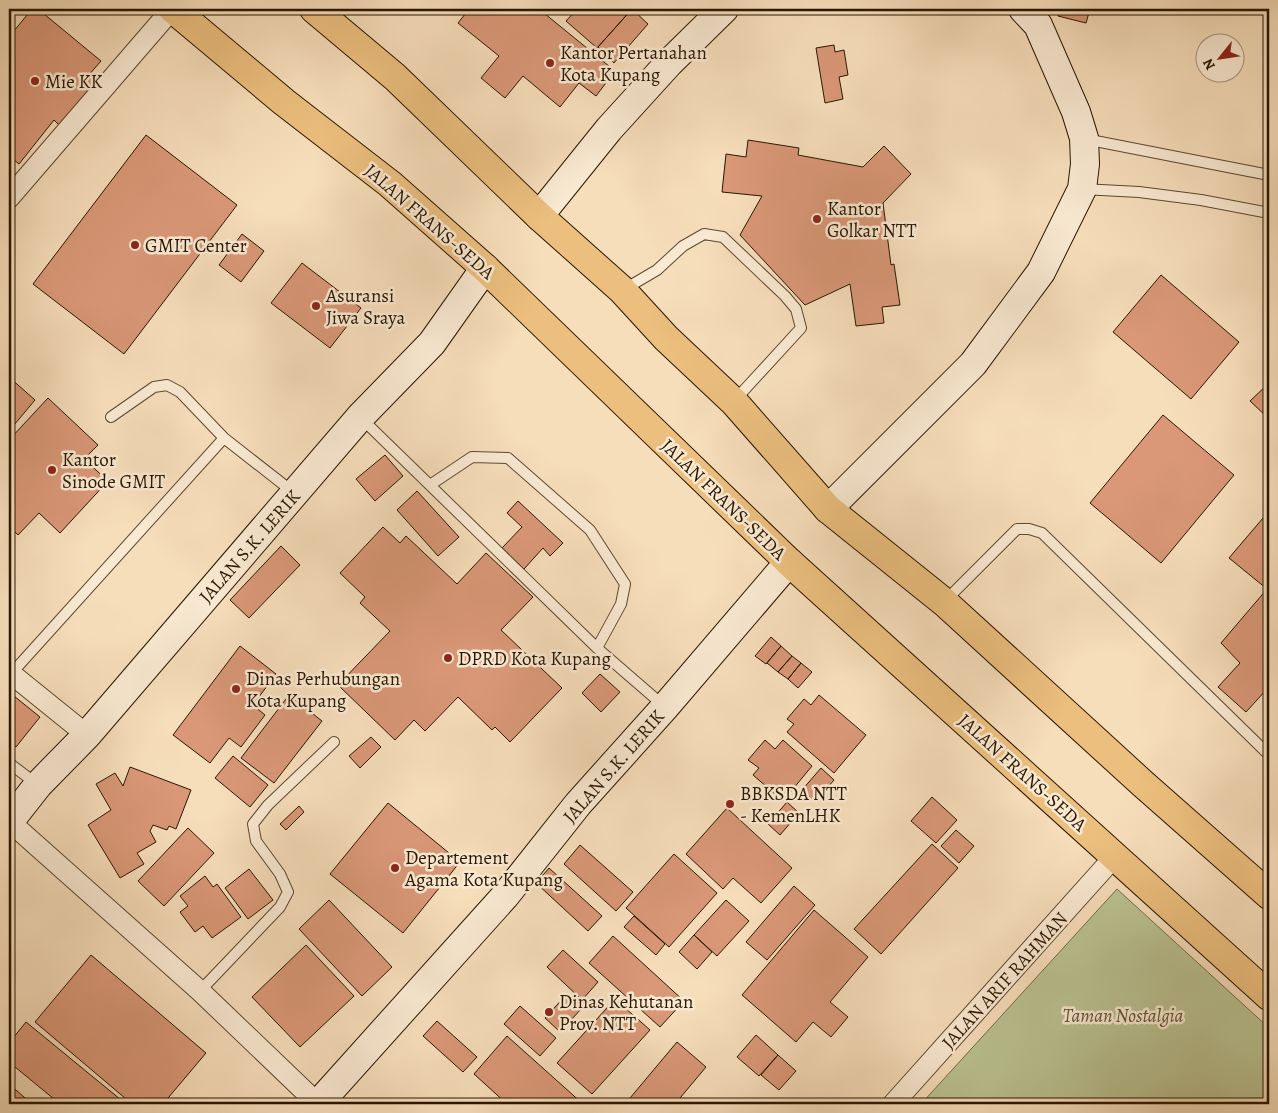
<svg xmlns="http://www.w3.org/2000/svg" width="1278" height="1113" font-family="Alegreya,serif">
<style>
.green{fill:#bac292;stroke:#716c49}
.building{fill:#da9878;stroke:#281600}
.lines{fill:none;stroke-linecap:round;stroke-linejoin:round}
.lane-casing{stroke:#5c482f;stroke-width:12}
.street-casing{stroke:#5c482f;stroke-width:22}
.secondary-casing{stroke:#281600;stroke-width:30}
.primary-casing{stroke:#281600;stroke-width:30}
.lane{stroke:#faead3;stroke-width:10}
.street{stroke:#faead3;stroke-width:20}
.secondary{stroke:#faead3;stroke-width:28}
.primary{stroke:#ecbf7e;stroke-width:28}
.poi-dot{fill:#8f2418;stroke:#faead3;stroke-width:2}
.labels{text-anchor:middle;stroke-width:5;stroke-linejoin:round;paint-order:stroke}
.poi-label{font-size:19px;fill:#281600;stroke:#faead3;text-anchor:start}
.street-label{font-size:19px;fill:#281600;stroke:#faead3}
.park-label{font-size:19px;font-style:italic;fill:#5b5233;stroke:#faead3}
</style>
<rect width="100%" height="100%" fill="#f7debb"/>
<filter id="stains"><feTurbulence type="fractalNoise" baseFrequency=".004" numOctaves="4"/><feColorMatrix values="0 0 0 0 .2 0 0 0 0 .09 0 0 0 0 .02 0 0 0 .5 -.17"/></filter>
<radialGradient id="worn" r=".72"><stop offset=".6" stop-color="#630" stop-opacity="0"/><stop offset="1" stop-color="#630" stop-opacity=".3"/></radialGradient>
<path class="green" d="M1117 889 1269 1028V1104H921Z"/>
<path class="building" d="M32 9H38L101 61 88 76 97 83 61 127 54 120 19 164 9 156V37Z
M469 9H539L615 71 596 96 579 83 560 107 523 76 505 98 481 78 499 56 458 23Z
M577 9H632L597 48 566 21Z
M632 9 648 24 614 63 598 47Z
M1060 9H1090L1086 23 1058 16Z
M834 45 835 52 844 50 848 75 839 77 843 99 825 103 816 48Z
M146 135 237 205 124 354 33 284Z
M748 140 799 148 798 155 863 167 884 146 911 174 883 203 891 265 894 264 900 305 882 307 884 323 856 326 850 284 805 305 740 235 762 196 722 192 726 154 746 157Z
M242 234 264 251 241 282 219 265Z
M302 263 361 308 330 348 271 303Z
M1161 275 1239 342 1191 399 1113 332Z
M9 377 35 400 9 431Z
M1269 383V413L1266 416 1250 401Z
M48 398 98 445 84 459 108 481 60 533 39 513 18 535 9 526V440Z
M1163 415 1234 475 1161 563 1090 503Z
M385 455 403 476 375 501 356 479Z
M417 491 459 537 438 556 397 510Z
M518 501 563 543 550 556 543 548 524 569 502 548 522 527 507 513Z
M1269 511V690L1267 689 1246 712 1218 687 1240 663 1221 643 1267 589 1229 558Z
M383 527 400 543 406 536 457 584 486 553 533 597 501 630 562 688 510 742 495 727 492 730 458 697 425 731 414 720 395 740 338 685 390 631 360 603 365 597 340 573Z
M281 546 300 565 249 618 230 600Z
M771 637 781 646 766 664 755 656Z
M240 646 276 674 253 705 265 715 241 747 229 738 210 763 173 735Z
M781 646 792 656 778 672 767 663Z
M792 656 801 663 788 679 778 672Z
M801 663 812 672 798 688 788 679Z
M600 674 620 692 601 712 582 693Z
M9 692 40 717 16 747 9 741Z
M289 695 322 721 274 783 241 758Z
M819 695 866 735 834 773 787 732 794 724 787 719 804 699 811 705Z
M371 737 381 747 360 768 349 756Z
M765 740 775 749 783 740 812 766 783 801 753 775 759 768 748 760Z
M233 756 268 785 250 807 215 778Z
M130 767 191 790 176 829 169 826 167 830 153 825 150 831 156 842 137 853 144 864 120 878 88 825 111 810 96 784 115 773 123 786Z
M821 768 834 780 815 802 802 790Z
M932 797 957 820 936 843 911 821Z
M787 802 799 813 780 835 768 824Z
M388 803 460 862 403 933 330 874Z
M299 806 304 812 286 830 280 824Z
M727 808 792 868 761 903 733 878 723 889 686 854Z
M188 828 214 853 164 906 138 881Z
M956 830 974 846 959 863 941 846Z
M932 844 958 868 881 954 854 929Z
M580 845 633 892 616 911 564 864Z
M674 854 717 893 669 947 626 908Z
M549 868 602 916 588 931 536 883Z
M249 869 273 900 248 919 225 888Z
M205 876 213 887 217 884 241 917 212 938 203 926 195 932 180 912 188 906 180 896Z
M794 886 815 905 767 960 746 942Z
M329 900 392 967 362 996 299 929Z
M726 900 749 921 717 956 694 935Z
M814 910 868 957 830 1002 848 1017 831 1037 813 1022 796 1042 742 995Z
M634 916 665 944 656 955 624 927Z
M694 935 712 952 697 969 679 952Z
M613 936 684 1001 660 1027 589 963Z
M306 945 354 996 300 1047 252 997Z
M563 950 598 982 582 1000 547 967Z
M91 955 206 1053 163 1104H132L35 1022Z
M567 994 582 1008 560 1032 545 1018Z
M615 999 650 1030 592 1094 557 1063Z
M520 1006 556 1038 540 1056 504 1024Z
M437 1021 477 1057 463 1072 423 1036Z
M26 1022 126 1104H60L9 1062V1043Z
M756 1035 778 1055 759 1076 737 1057Z
M507 1036 583 1104H507L474 1074Z
M677 1042 706 1067 675 1104H625Z
M778 1055 796 1071 779 1090 761 1075Z
M9 1084 32 1104H9Z"/>
<g class="lines">
<g class="lane-casing">
<path id="lane" d="M1085 139 1269 175
M1082 189 1139 192 1201 200 1269 213
M623 290 657 270 683 246 704 234 723 237 785 296 796 309 801 328 735 400
M111 417 154 387 167 385 180 392 224 438 293 492
M361 418 597 648 664 706
M430 485 472 457 508 458 590 530 625 584 621 604 597 648
M945 601 1017 529H1029L1042 533 1269 755
M11 674 224 438
M9 763 38 785
M200 991 280 907 288 892 280 874 256 841 253 824 268 805 334 742"/>
</g>
<g class="street-casing">
<path id="street" d="M9 198 172 9
M9 672 87 735
M9 821 200 991 318 1104
M893 1104 1115 856"/>
</g>
<g class="secondary-casing">
<path id="secondary" d="M539 216 609 129 669 63 724 9
M828 509 973 364 1041 272 1082 189 1085 164 1084 138 1076 112 1038 25 1023 9
M9 822 38 785 87 735 360 417 432 343 485 268
M318 1104 505 896 578 804 665 707 789 562"/>
</g>
<g class="primary-casing">
<path id="primary" d="M173 9 284 102 390 184 485 268 789 562 1269 996
M314 9 395 77 539 216 622 290 666 338 734 402 828 509 944 602 1142 783 1269 895"/>
</g>
<use href="#lane" class="lane"/>
<use href="#street" class="street"/>
<use href="#secondary" class="secondary"/>
<use href="#primary" class="primary"/>
</g>
<g class="poi-dot">
<circle cx="550" cy="63" r="5"/>
<circle cx="35" cy="81" r="5"/>
<circle cx="817" cy="219" r="5"/>
<circle cx="135" cy="245" r="5"/>
<circle cx="316" cy="306" r="5"/>
<circle cx="52" cy="470" r="5"/>
<circle cx="448" cy="658" r="5"/>
<circle cx="236" cy="689" r="5"/>
<circle cx="730" cy="804" r="5"/>
<circle cx="395" cy="868" r="5"/>
<circle cx="549" cy="1012" r="5"/>
</g>
<g class="labels">
<g class="poi-label">
<text x="560" y="59">Kantor Pertanahan<tspan x="560" dy="22">Kota Kupang</tspan></text>
<text x="45" y="88">Mie KK</text>
<text x="827" y="215">Kantor<tspan x="827" dy="22">Golkar NTT</tspan></text>
<text x="145" y="252">GMIT Center</text>
<text x="326" y="302">Asuransi<tspan x="326" dy="22">Jiwa Sraya</tspan></text>
<text x="62" y="466">Kantor<tspan x="62" dy="22">Sinode GMIT</tspan></text>
<text x="458" y="665">DPRD Kota Kupang</text>
<text x="246" y="685">Dinas Perhubungan<tspan x="246" dy="22">Kota Kupang</tspan></text>
<text x="740" y="800">BBKSDA NTT<tspan x="740" dy="22">- KemenLHK</tspan></text>
<text x="405" y="864">Departement<tspan x="405" dy="22">Agama Kota Kupang</tspan></text>
<text x="559" y="1008">Dinas Kehutanan<tspan x="559" dy="22">Prov. NTT</tspan></text>
</g>
<g class="street-label">
<text transform="translate(430 221) rotate(41)" y="7">JALAN FRANS-SEDA</text>
<text transform="translate(724 499) rotate(44)" y="7">JALAN FRANS-SEDA</text>
<text transform="translate(249 546) rotate(-49)" y="7">JALAN S.K. LERIK</text>
<text transform="translate(613 766) rotate(-49)" y="7">JALAN S.K. LERIK</text>
<text transform="translate(1023 772) rotate(42)" y="7">JALAN FRANS-SEDA</text>
<text transform="translate(1004 980) rotate(-48)" y="7">JALAN ARIF RAHMAN</text>
</g>
<g class="park-label">
<text x="1123" y="1022">Taman Nostalgia</text>
</g>
</g>
<rect width="1278" height="1113" fill="none" stroke="#f7debb" stroke-width="30"/>
<rect x="10" y="10" width="1258" height="1093" fill="none" stroke="#281600" stroke-width="2.5"/>
<rect x="15" y="15" width="1248" height="1083" fill="none" stroke="#281600"/>
<g transform="translate(1220 58) rotate(240)"><circle r="24" fill="#faead3" stroke="#a6957f"/>
<path d="M0-4L9 19L0 12L-9 19Z" fill="#8f2418"/>
<text y="-8" font-size="14" font-weight="bold" text-anchor="middle" fill="#281600">N</text>
</g>
<rect width="100%" height="100%" filter="url(#stains)"/>
<rect width="100%" height="100%" fill="url(#worn)"/>
</svg>
